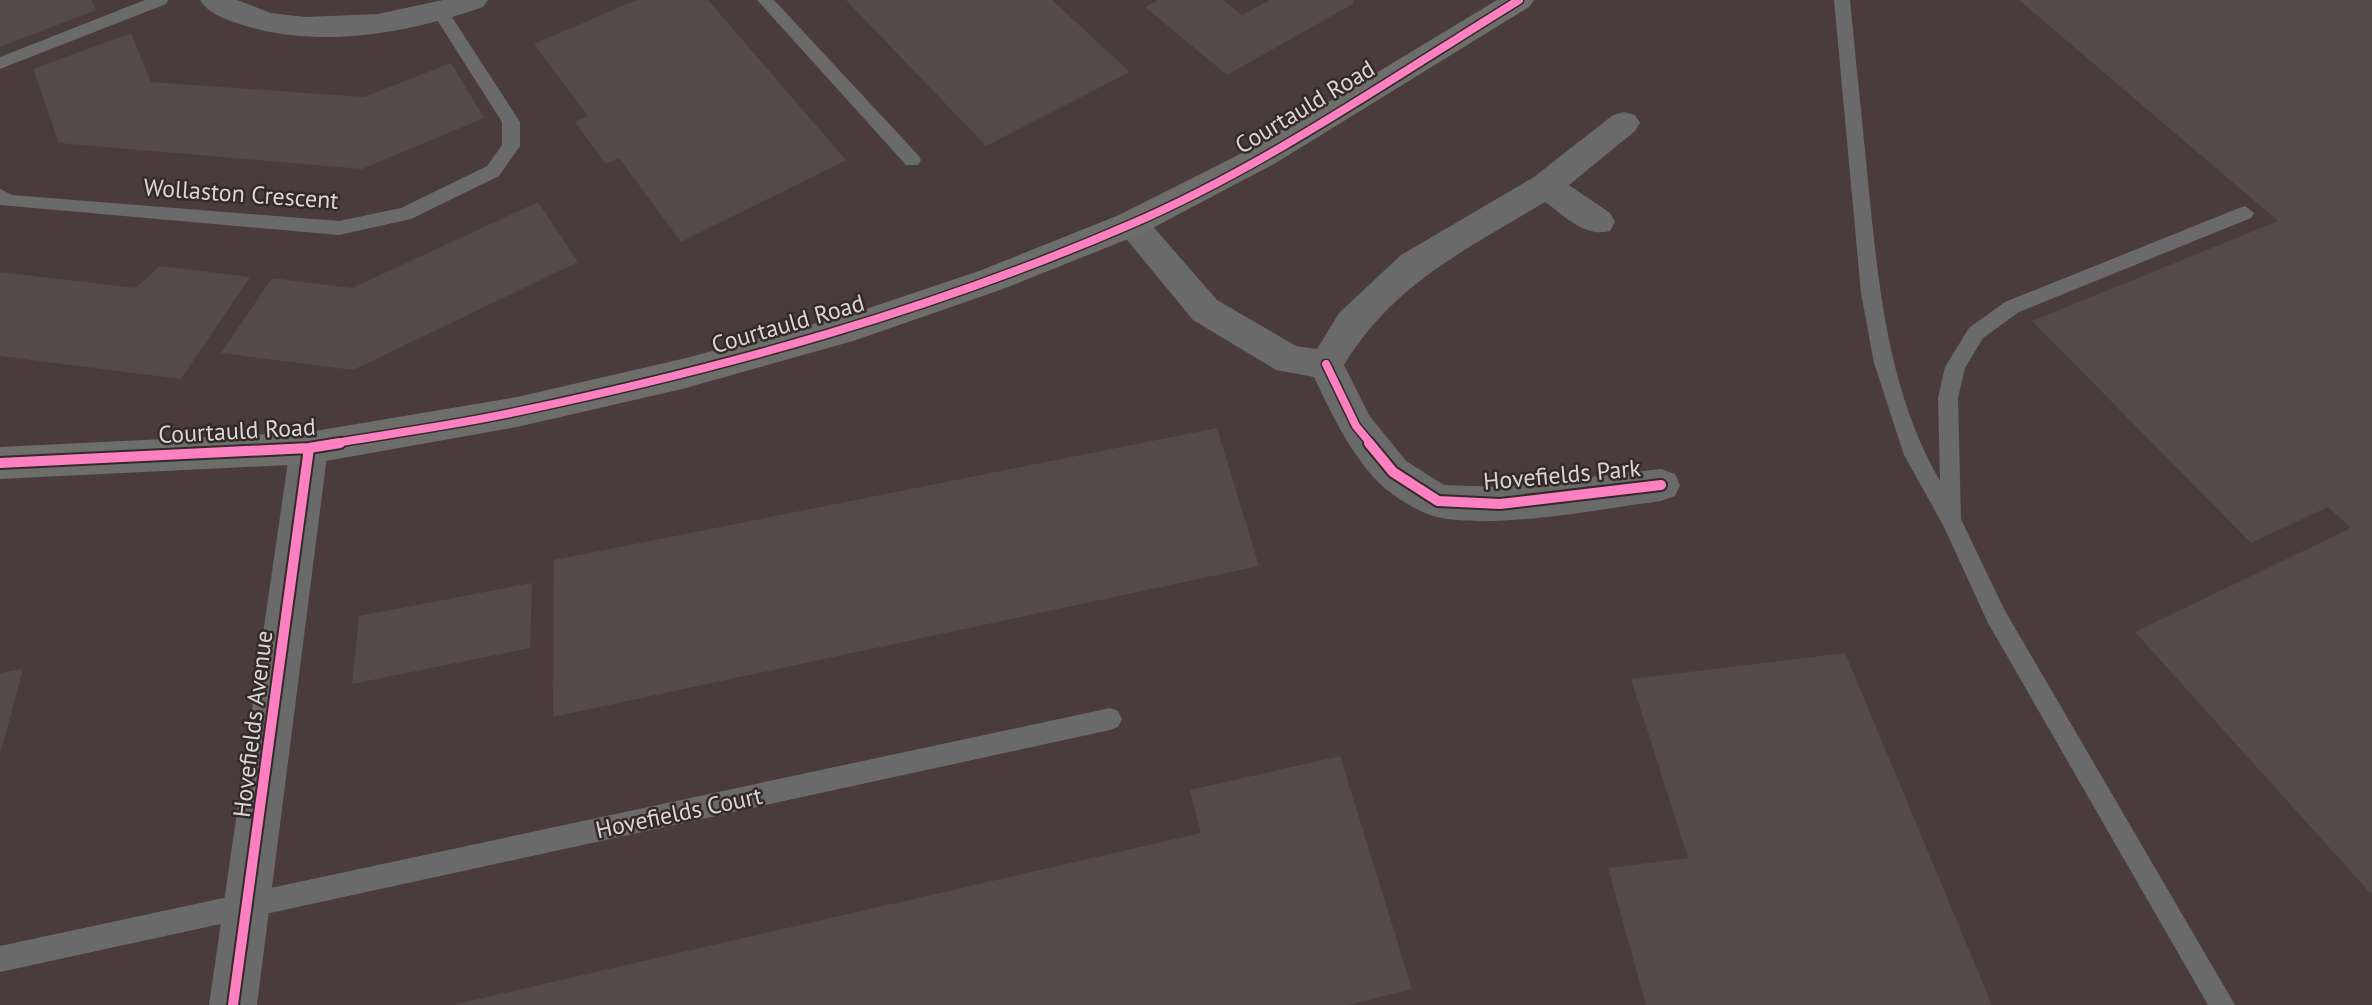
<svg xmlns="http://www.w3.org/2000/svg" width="2372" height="1005" font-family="'PT Sans',sans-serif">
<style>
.built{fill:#4a3c3a}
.building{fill:#544a48}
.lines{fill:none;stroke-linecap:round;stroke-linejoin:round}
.lane{fill:#696a69;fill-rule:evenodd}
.street{fill:#696a69;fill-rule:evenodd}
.secondary{fill:#6d6d6c;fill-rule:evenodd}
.cycleway-far1-casing{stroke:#332b2a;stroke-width:11}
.cycleway-casing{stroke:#332b2a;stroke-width:14}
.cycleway-far1{stroke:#ff80c0;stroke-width:8}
.cycleway{stroke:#ff80c0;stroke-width:10}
.labels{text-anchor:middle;stroke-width:5;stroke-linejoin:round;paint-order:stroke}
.street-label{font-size:24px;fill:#dbd6d5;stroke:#332b2a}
</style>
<rect width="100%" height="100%" fill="#3c3736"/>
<path class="built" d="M0 0H2372V1005H0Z"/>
<path class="building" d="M0 0H91L96 10 0 47Z
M636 0H708L846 160 681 242 619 158 606 164 575 122 588 116 534 44Z
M846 0H1052L1130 72 986 146Z
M1158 0H1223L1242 15 1270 0H1353V4L1227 75 1145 7Z
M2019 0H2372V895L2135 632 2351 528 2328 507 2251 543 2032 321 2278 221Z
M131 33 151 82 364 97 451 63 484 118 362 169 59 143 33 69Z
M538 202 578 262 353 370 221 353 272 278 352 288Z
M160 266 250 277 181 379 0 356V272L135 288Z
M1217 428 1259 566 553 717 554 560Z
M532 583 530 648 352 684 359 616Z
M1845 653 1992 1005H1646L1608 868 1688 858 1631 679Z
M23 669 1 751H0V673Z
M1340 756 1412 989 1348 1005H452L1201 833 1190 790Z"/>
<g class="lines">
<path class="lane" d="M145 0H168L166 4 0 69V57Z
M757 0H774L918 155 921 160 918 165H906Z
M1834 0H1850C1856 64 1863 128 1869 192 1879 290 1889 393 1940 481L1938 398 1945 367 1969 328 2005 302 2239 208 2245 206 2254 213 2251 218 2019 312 1983 338 1965 368 1958 398 1961 519 2004 609 2235 1005H2208L1988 623 1943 525 1904 455 1874 363 1861 293Z
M440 7 446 8 520 122V146L499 176 411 219 339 235 0 205V189L12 195 339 221 401 208 487 166 502 145V122L432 12Z
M1110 708 1118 711 1122 719 1118 727 1110 730 0 972V946Z"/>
<path class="street" d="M200 0H237L271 13 305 17 378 14 443 0H488L483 7C408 33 324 49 246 26 230 21 209 15 200 0Z
M1624 112 1635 115 1640 123 1635 131 1569 185 1610 213 1615 222 1610 231C1585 238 1565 216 1545 202 1467 249 1393 284 1344 365L1369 415 1406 461 1444 485 1500 487 1661 469 1675 474 1680 485 1675 496 1661 501C1599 509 1497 530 1437 517 1419 513 1391 495 1378 482 1349 451 1332 415 1314 377L1276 370 1193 320 1114 224 1119 215 1131 211 1143 215 1217 300 1296 346 1317 349 1339 313 1401 255 1534 177 1613 115Z
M309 432 322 437 328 448 257 1005H209L290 448 296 437Z"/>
<path class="secondary" d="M1497 0H1534L1529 7 1274 164 1143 233 1003 289 853 341 682 389 517 427 309 464 0 479V447L309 432 517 397 682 359 851 314 979 271 1119 215 1252 148Z"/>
<g class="cycleway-far1-casing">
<path id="cycleway-far1" d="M1326 364 1356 426 1371 444
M330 444C393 433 457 425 520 411 728 367 933 310 1129 225 1266 166 1392 78 1519 0"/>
</g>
<g class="cycleway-casing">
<path id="cycleway" d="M1369 443 1393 472 1438 501 1500 504 1661 485
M0 463 309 448 340 443
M233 1005 309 448"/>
</g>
<use href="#cycleway-far1" class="cycleway-far1"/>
<use href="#cycleway" class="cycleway"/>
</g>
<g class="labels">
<g class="street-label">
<text transform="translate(1305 107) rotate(-31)" y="8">Courtauld Road</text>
<text transform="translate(241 194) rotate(4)" y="8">Wollaston Crescent</text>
<text transform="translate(788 324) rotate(-16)" y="8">Courtauld Road</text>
<text transform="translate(237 431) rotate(-3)" y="8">Courtauld Road</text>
<text transform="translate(1562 475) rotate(-5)" y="8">Hovefields Park</text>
<text transform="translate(253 724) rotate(-83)" y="8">Hovefields Avenue</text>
<text transform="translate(679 813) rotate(-12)" y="8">Hovefields Court</text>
</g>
</g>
</svg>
